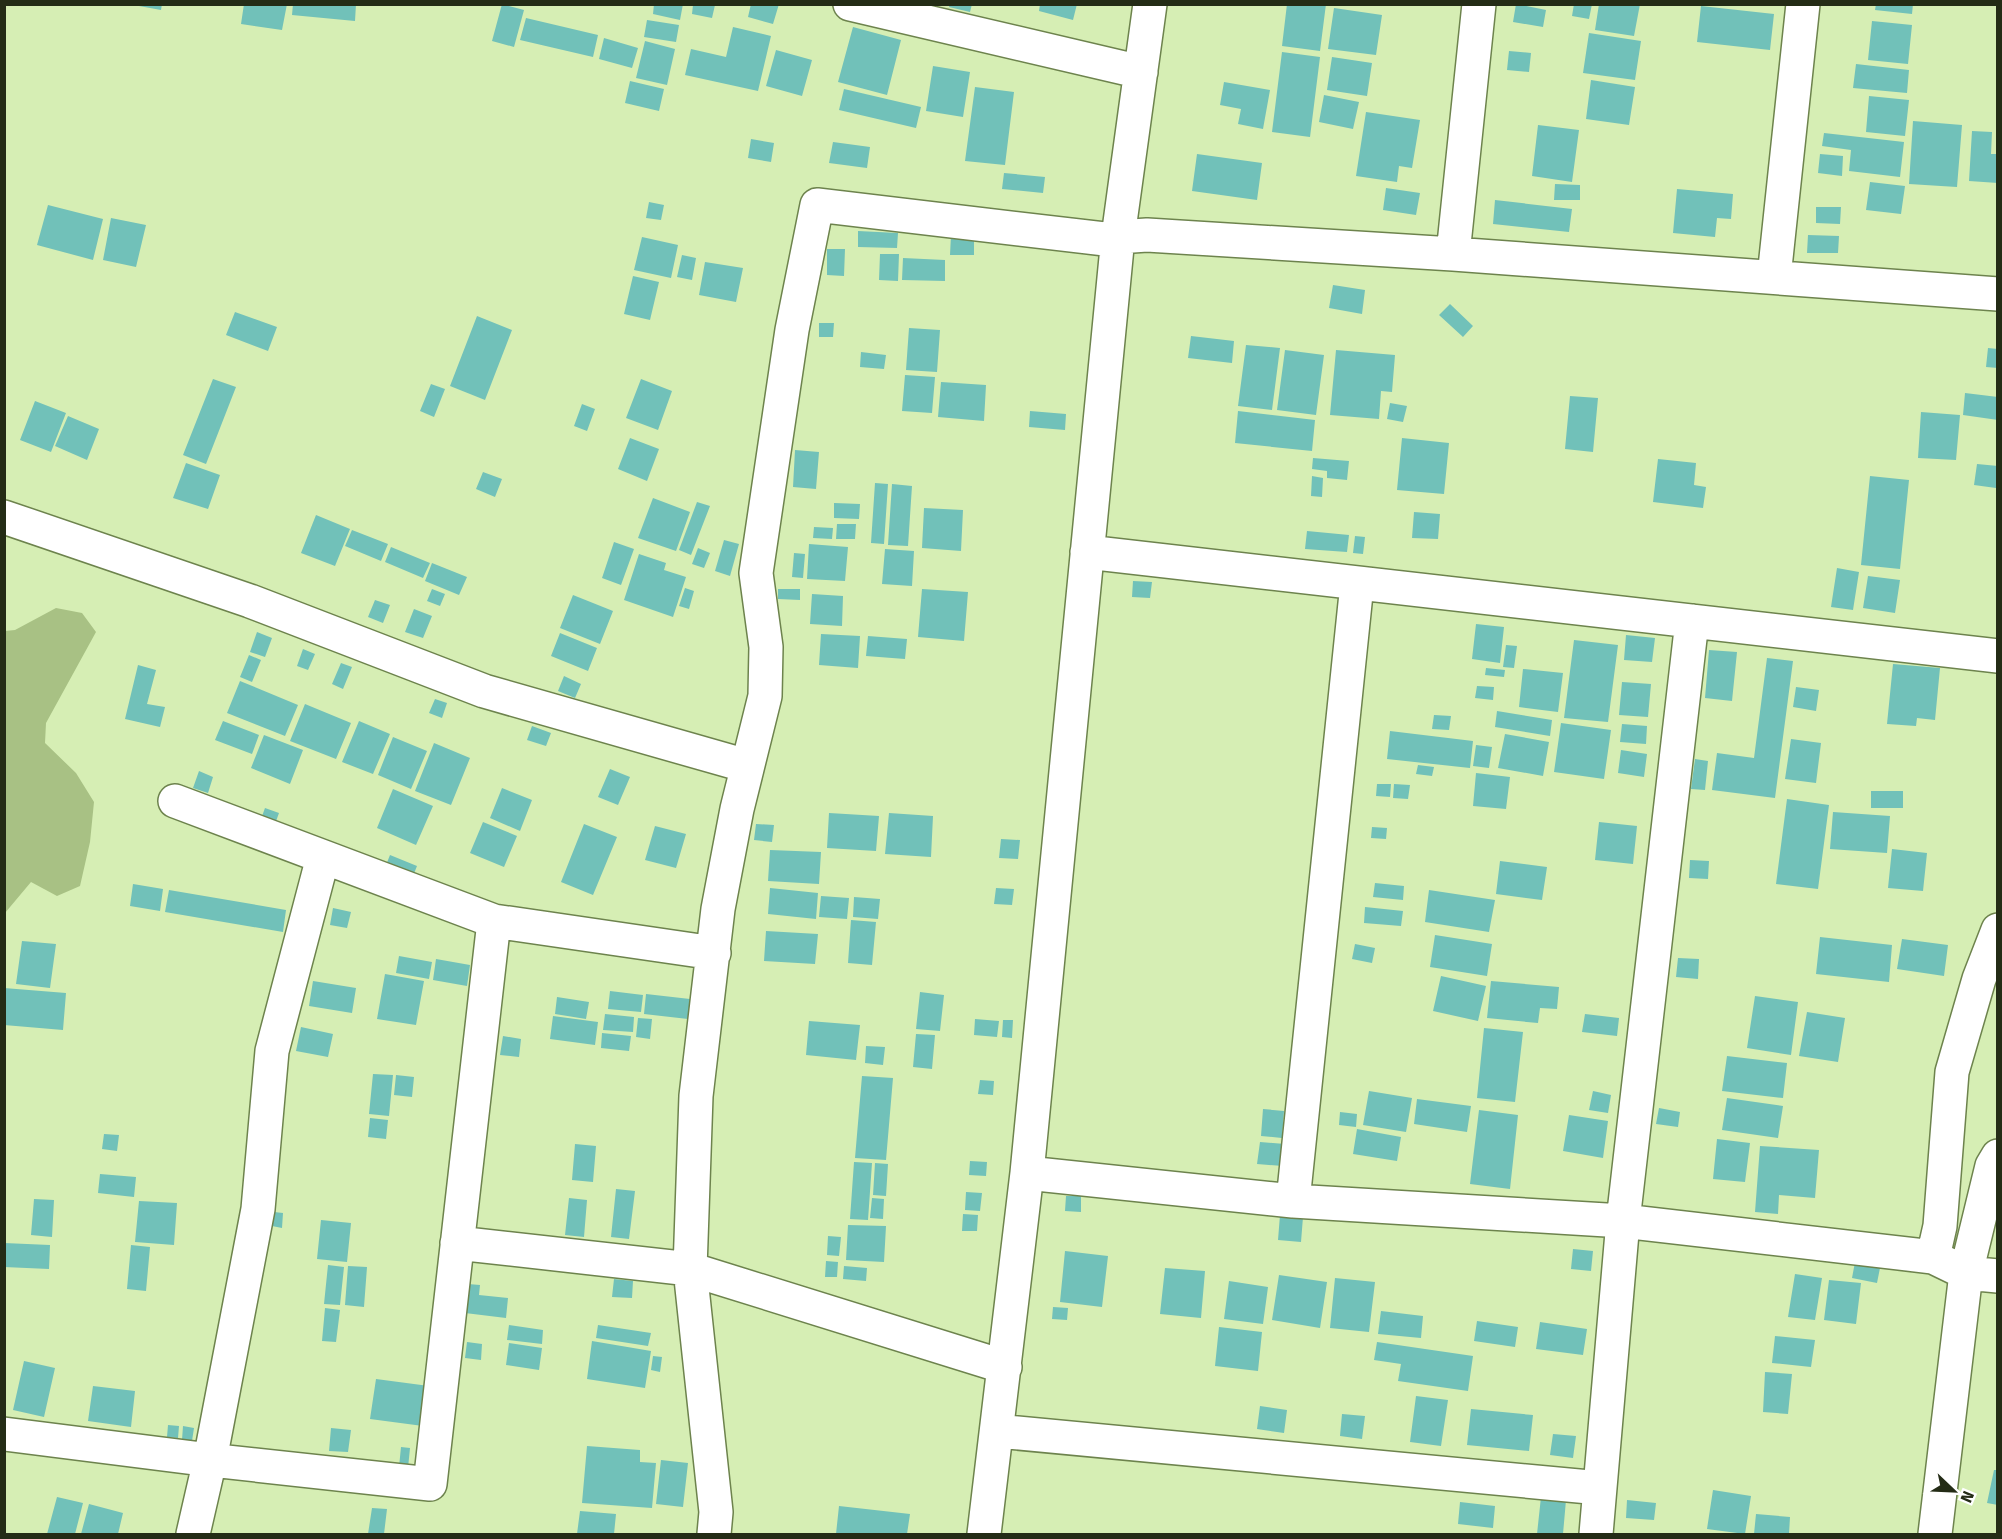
<svg xmlns="http://www.w3.org/2000/svg" width="2002" height="1539" font-family="'Fira Sans',sans-serif">
<style>
.water{fill:#a8c184}
.building{fill:#71c1b9}
.lines{fill:none;stroke-linecap:round;stroke-linejoin:round}
.minor-casing{stroke:#6d834d;stroke-width:36}
.minor{stroke:#fff;stroke-width:33}
</style>
<rect width="100%" height="100%" fill="#d6eeb4"/>
<path class="water" d="M56 608 82 613 96 632 46 723 45 743 76 773 94 802 90 842 80 886 57 896 31 882 5 913V631L15 630Z"/>
<path class="building" d="M128 4H162L161 10Z
M244 4H287L282 30 241 24Z
M293 4H356L355 21 292 15Z
M502 4 524 10 514 47 492 41Z
M654 4H683L680 20 653 14Z
M751 4H779L773 24 748 17Z
M950 4H972L970 12 949 7Z
M1040 4H1077L1073 20 1039 11Z
M1287 4H1326L1320 51 1282 46Z
M1516 4 1546 10 1543 27 1513 22Z
M1574 4H1592L1589 19 1572 16Z
M1599 4H1640L1634 36 1595 30Z
M1876 4H1913L1912 14 1875 10Z
M693 5H715L712 18 692 14Z
M1701 6 1774 14 1770 50 1697 42Z
M1334 8 1382 15 1376 55 1328 49Z
M526 18 598 35 593 57 520 40Z
M647 20 679 25 676 42 644 37Z
M1872 21 1912 25 1908 64 1868 60Z
M733 27 771 36 758 91 685 75 691 49 726 57Z
M853 27 901 40 887 95 838 82Z
M1589 33 1641 41 1635 80 1583 73Z
M604 38 638 48 632 68 599 59Z
M645 41 675 49 667 85 636 78Z
M776 50 812 60 802 96 766 86Z
M1509 51 1531 53 1529 72 1507 70Z
M1282 52 1320 57 1310 137 1272 132Z
M1332 57 1372 63 1367 96 1327 90Z
M1856 64 1909 70 1907 93 1853 88Z
M933 66 970 72 963 117 926 111Z
M1591 80 1635 87 1629 125 1586 119Z
M630 81 664 89 659 111 625 103Z
M1224 82 1270 90 1263 129 1238 124 1241 109 1220 105Z
M975 87 1014 92 1005 165 965 161Z
M844 89 921 107 916 128 839 110Z
M1324 95 1359 102 1353 129 1319 122Z
M1869 96 1909 100 1905 136 1866 132Z
M1366 112 1420 120 1412 168 1399 166 1397 182 1356 176Z
M1913 121 1962 125 1957 187 1909 184Z
M1538 125 1579 130 1572 182 1532 176Z
M1972 131 1992 132 1991 154H1998V183L1969 181Z
M1824 133 1904 142 1900 177 1849 171 1851 150 1822 146Z
M751 139 774 143 771 162 748 158Z
M833 142 870 147 867 168 829 163Z
M1197 154 1262 163 1257 200 1192 191Z
M1820 154 1843 156 1842 176 1818 173Z
M1004 173 1045 177 1043 193 1002 189Z
M1870 182 1905 186 1901 214 1866 210Z
M1555 184 1580 185V200H1554Z
M1386 188 1420 193 1416 215 1383 210Z
M1677 189 1733 194 1731 219 1717 218 1715 237 1673 233Z
M1495 200 1572 209 1569 232 1493 224Z
M649 202 664 205 661 220 646 218Z
M48 205 103 219 93 260 37 245Z
M1816 207H1841L1840 224 1816 223Z
M111 218 146 225 136 267 103 260Z
M858 231 898 233 897 248 858 247Z
M951 235 974 236V255H950Z
M1808 235 1839 236 1838 253H1807Z
M642 237 678 245 671 278 634 270Z
M827 249H845L844 276 827 275Z
M880 254H899L898 281 879 280Z
M682 255 696 258 692 280 677 277Z
M903 258 945 260V281L902 280Z
M705 262 743 268 736 302 699 295Z
M633 276 659 282 650 320 624 314Z
M1333 285 1365 290 1362 314 1329 308Z
M1450 304 1473 326 1463 337 1439 315Z
M235 312 277 327 268 351 226 335Z
M477 316 512 330 485 400 450 386Z
M819 323H834L833 337H819Z
M909 328 940 330 937 372 906 370Z
M1191 336 1234 341 1232 363 1188 358Z
M1246 345 1280 348 1272 410 1238 406Z
M1988 348 1998 349V368L1986 367Z
M1285 350 1324 355 1316 415 1277 410Z
M1336 350 1395 355 1392 392 1381 391 1379 419 1330 415Z
M861 352 886 355 884 369 860 367Z
M905 375 935 377 932 413 902 411Z
M213 379 236 387 206 464 183 455Z
M641 379 672 391 658 430 626 418Z
M941 382 986 385 984 421 938 417Z
M431 384 445 389 434 417 420 411Z
M1965 393 1998 397V420L1963 415Z
M1570 396 1598 398 1593 452 1565 449Z
M35 401 66 413 51 452 20 440Z
M1390 403 1407 406 1403 422 1387 419Z
M582 404 595 409 587 431 574 426Z
M1030 411 1066 414 1065 430 1029 427Z
M1238 411 1315 420 1312 451 1235 443Z
M1921 412 1960 415 1956 460 1918 458Z
M68 416 99 429 87 460 55 446Z
M630 438 659 449 647 481 618 469Z
M1402 438 1449 443 1444 494 1397 490Z
M795 450 819 452 816 489 793 487Z
M1313 458 1349 461 1347 480 1327 478V471L1312 469Z
M1658 459 1696 463 1694 485 1706 487 1703 508 1653 502Z
M186 463 220 475 208 509 173 498Z
M1977 464 1998 466 1996 488 1974 485Z
M483 472 502 479 495 497 476 489Z
M1312 476 1323 478 1322 497 1311 496Z
M1870 476 1909 480 1900 569 1861 565Z
M875 483 888 484 884 544 871 543Z
M892 484 912 486 908 546 888 545Z
M653 498 690 512 676 551 638 538Z
M697 502 710 506 691 555 679 550Z
M834 503 860 504 859 519 834 518Z
M924 508 963 510 961 551 922 548Z
M1414 512 1440 514 1438 539 1412 538Z
M316 515 350 529 335 566 301 553Z
M837 524H856L855 539H836Z
M814 527 833 528 832 539 813 538Z
M352 530 388 544 381 561 345 546Z
M1307 531 1349 535 1347 552 1305 549Z
M1355 536 1365 537 1363 554 1353 553Z
M724 540 739 544 730 576 715 571Z
M614 542 634 549 621 585 602 578Z
M809 544 848 547 845 581 807 579Z
M391 547 430 563 423 578 385 562Z
M698 548 710 553 704 568 692 564Z
M885 549 914 551 912 586 882 584Z
M794 553 805 554 803 578 792 577Z
M639 554 666 563 664 570 686 577 673 617 624 600Z
M432 563 467 577 459 595 425 581Z
M1837 568 1859 572 1853 610 1831 607Z
M1868 576 1900 580 1895 613 1863 608Z
M1133 581 1152 582 1150 598 1132 597Z
M685 588 694 591 689 609 679 606Z
M432 589 445 594 440 606 427 601Z
M778 589H800V600L778 599Z
M922 589 968 592 964 641 918 637Z
M812 594 843 596 842 626 810 624Z
M573 595 613 611 600 644 560 628Z
M375 600 390 605 383 623 368 617Z
M414 609 432 616 423 638 405 632Z
M1476 624 1504 627 1500 663 1472 659Z
M257 632 272 638 265 657 250 652Z
M560 633 597 648 588 671 551 656Z
M821 634 860 636 858 668 819 665Z
M1626 635 1655 638 1652 662 1624 660Z
M868 636 907 639 905 659 866 656Z
M1574 640 1618 645 1608 722 1564 718Z
M1506 645 1517 646 1514 668 1503 667Z
M303 649 315 654 308 670 297 666Z
M1709 650 1737 652 1732 701 1705 698Z
M249 655 261 660 252 682 240 677Z
M1767 658 1793 661 1775 798 1712 790 1717 753 1754 758Z
M341 663 352 667 343 689 332 684Z
M1893 664 1940 668 1935 720 1917 718 1916 726 1887 724Z
M138 665 156 670 147 704 165 707 160 727 125 719Z
M1486 668 1505 670 1504 677 1485 675Z
M1523 669 1563 673 1558 712 1519 707Z
M564 676 581 684 575 698 558 691Z
M240 681 298 705 285 736 227 713Z
M1622 682 1651 684 1648 717 1619 715Z
M1477 686 1494 687 1493 700 1475 698Z
M1796 687 1819 690 1816 711 1793 707Z
M435 699 447 703 442 718 429 713Z
M305 704 351 723 336 759 290 741Z
M1497 711 1552 720 1550 736 1495 727Z
M1434 715 1451 716 1449 730 1432 729Z
M223 721 259 735 252 754 215 740Z
M359 721 390 734 373 774 342 762Z
M1561 723 1611 730 1604 779 1554 772Z
M1622 724 1647 726 1646 744 1620 742Z
M532 726 551 733 546 746 527 740Z
M1390 731 1473 741 1470 768 1387 759Z
M1505 734 1549 742 1543 776 1498 768Z
M264 735 303 750 290 784 251 768Z
M393 737 427 751 411 789 378 775Z
M1791 739 1821 743 1816 783 1785 779Z
M434 743 470 758 451 805 415 791Z
M1476 745 1492 747 1489 768 1473 766Z
M1621 750 1647 754 1644 777 1618 773Z
M1695 759 1708 761 1705 790 1691 789Z
M1418 765 1434 767 1432 776 1416 774Z
M610 769 630 777 618 805 598 797Z
M199 771 213 777 208 793 193 788Z
M1476 773 1510 777 1506 809 1473 806Z
M1377 784H1391L1390 797 1376 796Z
M1394 784 1410 785 1408 799 1393 798Z
M502 788 532 800 520 831 490 818Z
M393 789 433 806 416 845 377 828Z
M1871 791H1903V808H1871Z
M1787 799 1829 805 1818 889 1776 884Z
M265 808 279 813 275 824 261 819Z
M1833 812 1890 816 1887 853 1830 849Z
M829 813 879 816 876 851 827 848Z
M889 813 933 816 931 857 885 854Z
M483 822 517 836 504 867 470 853Z
M1599 822 1637 826 1633 864 1595 860Z
M584 824 617 837 593 895 561 882Z
M756 824 774 825 772 842 754 840Z
M655 826 686 834 676 868 645 860Z
M1372 827 1387 828 1386 839 1371 838Z
M1001 839 1020 840 1018 859 999 858Z
M1892 849 1927 853 1923 891 1888 888Z
M770 850 821 852 819 884 768 881Z
M390 855 417 866 411 881 384 870Z
M1690 860 1709 861 1708 879 1689 878Z
M1500 861 1547 867 1542 900 1496 894Z
M1375 883 1404 886 1403 900 1373 897Z
M133 884 163 889 160 911 130 906Z
M770 888 818 893 816 919 768 914Z
M996 888 1014 889 1012 905 994 904Z
M169 890 286 910 283 932 165 912Z
M1429 890 1495 900 1489 932 1425 922Z
M821 896 849 898 847 919 819 917Z
M854 897 880 899 878 919 853 917Z
M1365 907 1403 911 1401 926 1364 923Z
M333 908 351 912 347 928 330 925Z
M851 920 876 922 872 965 848 963Z
M766 931 818 934 815 964 764 961Z
M1435 935 1492 944 1487 976 1430 967Z
M1820 937 1892 945 1889 982 1816 974Z
M1902 939 1948 945 1944 976 1897 969Z
M22 941 56 944 50 988 16 984Z
M1355 944 1375 948 1372 963 1352 959Z
M399 956 432 962 429 979 396 973Z
M1678 958 1699 959 1698 979 1676 977Z
M436 959 470 965 467 986 433 980Z
M385 974 424 981 416 1025 377 1019Z
M1441 976 1486 986 1478 1021 1433 1011Z
M313 981 356 988 352 1013 309 1006Z
M1491 981 1559 987 1557 1009 1540 1008 1538 1023 1487 1018Z
M4 988 66 993 63 1030 4 1025Z
M610 991 643 995 641 1012 608 1009Z
M920 992 944 995 940 1031 916 1029Z
M646 994 690 999 688 1019 644 1014Z
M1755 996 1798 1002 1791 1055 1747 1048Z
M557 997 589 1002 586 1019 555 1014Z
M1807 1012 1845 1018 1838 1062 1799 1056Z
M605 1014 634 1017 633 1032 603 1030Z
M1585 1014 1619 1018 1617 1036 1582 1032Z
M553 1016 598 1022 595 1045 550 1039Z
M638 1018 652 1019 650 1039 636 1037Z
M975 1019 999 1021 997 1037 974 1035Z
M1003 1020H1013L1012 1038 1002 1037Z
M809 1021 860 1025 856 1060 806 1055Z
M301 1027 333 1034 328 1057 296 1051Z
M1484 1028 1523 1032 1515 1102 1477 1098Z
M602 1033 631 1036 629 1051 601 1048Z
M916 1034 935 1035 932 1069 913 1067Z
M503 1036 521 1039 519 1057 500 1055Z
M866 1046 885 1047 883 1065 865 1063Z
M1727 1056 1787 1063 1783 1098 1722 1091Z
M373 1074 393 1075 389 1116 369 1114Z
M396 1075 414 1077 412 1097 394 1095Z
M862 1076 893 1078 886 1160 855 1158Z
M980 1080 994 1081 993 1095 978 1094Z
M1369 1091 1412 1098 1406 1132 1363 1125Z
M1593 1091 1611 1095 1608 1113 1589 1110Z
M1727 1098 1783 1106 1778 1138 1722 1130Z
M1417 1099 1471 1106 1467 1132 1414 1124Z
M1659 1108 1680 1112 1678 1127 1656 1124Z
M1263 1109 1284 1111 1282 1138 1261 1136Z
M1479 1110 1518 1115 1510 1189 1470 1184Z
M1340 1112 1357 1114 1356 1127 1339 1125Z
M1569 1115 1608 1121 1603 1158 1563 1151Z
M370 1118 388 1120 386 1139 368 1137Z
M1357 1129 1401 1137 1397 1161 1353 1154Z
M104 1134 119 1135 117 1151 102 1149Z
M1717 1139 1750 1143 1745 1182 1713 1179Z
M1260 1142 1285 1144 1283 1166 1257 1164Z
M575 1144 596 1146 593 1182 572 1180Z
M1760 1146 1819 1150 1815 1198 1779 1195 1778 1214 1755 1212Z
M970 1161 987 1162 986 1176 969 1175Z
M854 1162 872 1163 868 1220 850 1219Z
M875 1163 888 1164 886 1196 873 1195Z
M100 1174 136 1177 134 1197 98 1193Z
M616 1189 635 1191 629 1239 611 1237Z
M966 1192 982 1193 980 1211 965 1210Z
M1066 1196H1081V1212L1065 1211Z
M569 1198 587 1200 584 1237 565 1235Z
M872 1198 884 1199 883 1219 870 1218Z
M34 1199 54 1200 52 1237 31 1235Z
M139 1201 177 1203 174 1245 135 1242Z
M274 1212 283 1213 282 1228 272 1226Z
M963 1214 978 1215 977 1231H962Z
M1280 1215 1303 1217 1301 1242 1278 1240Z
M321 1220 351 1223 347 1262 317 1259Z
M848 1225 886 1226 884 1262 846 1260Z
M828 1236 841 1237 839 1256 827 1255Z
M4 1243 50 1245 49 1269 4 1267Z
M131 1245 150 1247 146 1291 127 1289Z
M1573 1249 1593 1251 1591 1271 1571 1269Z
M1065 1251 1108 1256 1102 1307 1060 1302Z
M826 1261 838 1262 837 1277H825Z
M1855 1262 1880 1268 1877 1283 1852 1278Z
M328 1265 344 1267 340 1305 324 1304Z
M348 1266 367 1267 364 1307 345 1305Z
M844 1266 867 1268 866 1281 843 1279Z
M1165 1268 1205 1271 1201 1318 1160 1314Z
M1795 1274 1822 1278 1815 1320 1788 1317Z
M1279 1275 1327 1282 1320 1328 1272 1320Z
M1335 1278 1375 1282 1369 1332 1330 1328Z
M614 1279 633 1281 632 1298 612 1297Z
M1829 1280 1861 1283 1856 1324 1824 1320Z
M1229 1281 1268 1287 1263 1324 1224 1319Z
M468 1284 480 1285 479 1295 508 1298 506 1318 465 1313Z
M1053 1307 1068 1308 1067 1320 1052 1319Z
M325 1308 340 1310 336 1342 322 1341Z
M1381 1311 1423 1316 1421 1338 1378 1334Z
M1477 1321 1518 1327 1515 1347 1474 1341Z
M1540 1322 1587 1329 1583 1355 1536 1349Z
M509 1325 543 1330 542 1344 507 1340Z
M598 1325 651 1333 648 1346 596 1338Z
M1219 1327 1262 1332 1258 1371 1215 1366Z
M1775 1336 1815 1340 1811 1367 1772 1363Z
M592 1341 651 1351 645 1388 587 1379Z
M467 1342 482 1344 481 1360 465 1358Z
M1377 1342 1473 1356 1468 1391 1398 1381 1401 1364 1374 1360Z
M509 1343 542 1348 539 1370 506 1365Z
M653 1356 662 1357 660 1372 651 1370Z
M24 1361 55 1368 44 1417 13 1410Z
M1765 1372 1792 1374 1788 1414 1763 1412Z
M376 1379 429 1386 423 1426 370 1419Z
M93 1386 135 1391 131 1427 88 1421Z
M1416 1396 1448 1400 1441 1446 1410 1442Z
M1260 1406 1287 1410 1284 1433 1257 1429Z
M1471 1409 1533 1415 1529 1451 1467 1445Z
M1342 1414 1365 1416 1362 1439 1340 1436Z
M168 1425 179 1426 178 1438 167 1437Z
M183 1426 194 1428 192 1441 182 1440Z
M331 1428 351 1430 348 1452 329 1451Z
M1553 1434 1576 1436 1573 1458 1550 1455Z
M587 1446 640 1450V1462L656 1463 652 1508 582 1503Z
M401 1447 410 1448 408 1468 399 1467Z
M661 1460 688 1463 683 1507 656 1504Z
M1994 1470H1998V1505L1987 1503Z
M1713 1490 1751 1496 1745 1534 1707 1529Z
M57 1497 83 1503 75 1534H47Z
M1541 1497 1566 1500 1563 1534H1537Z
M1627 1500 1656 1503 1654 1520 1626 1518Z
M1460 1502 1495 1506 1493 1528 1458 1524Z
M89 1504 123 1513 118 1534H81Z
M839 1506 910 1514 907 1534H836Z
M372 1508 387 1509 384 1534H368Z
M580 1511 616 1514 614 1534H577Z
M1756 1514 1790 1517 1789 1534H1754Z"/>
<g class="lines">
<g class="minor-casing">
<path id="minor" d="M850 4 1141 72
M1453 254 1479 4
M1774 277 1803 4
M4 517 250 601 484 691 747 766
M1087 552 1998 656
M175 801 494 921 714 953
M1027 1173 1293 1201 1623 1221 1933 1257 1966 1273 1998 1276
M1293 1201 1357 584
M457 1243 690 1269 1005 1367
M1933 1257 1940 1226 1952 1072 1979 979 1998 930
M997 1431 1600 1488
M4 1434 210 1460 430 1484 494 921
M193 1534 210 1460 258 1209 272 1051 323 857
M714 1534 716 1512 690 1269 696 1096 718 909 737 809 765 696 766 647 756 573 792 330 817 205 1113 240 1118 237 1150 4
M984 1534 1027 1173 1118 237 1147 235 1453 254 1998 294
M1596 1534 1623 1221 1692 621
M1935 1534 1966 1273 1992 1166 1998 1156"/>
</g>
<use href="#minor" class="minor"/>
</g>
<rect width="2002" height="1539" fill="none" stroke="#242c16" stroke-width="12"/>
<g transform="translate(1954 1491) rotate(113)" stroke="#ffffff" stroke-width="4.5" paint-order="stroke">
<path d="M0-4.5L10 22L0 15L-10 22Z" fill="#242c16"/>
<text y="-9" font-size="16" font-weight="bold" text-anchor="middle" fill="#242c16">N</text>
</g>
</svg>
